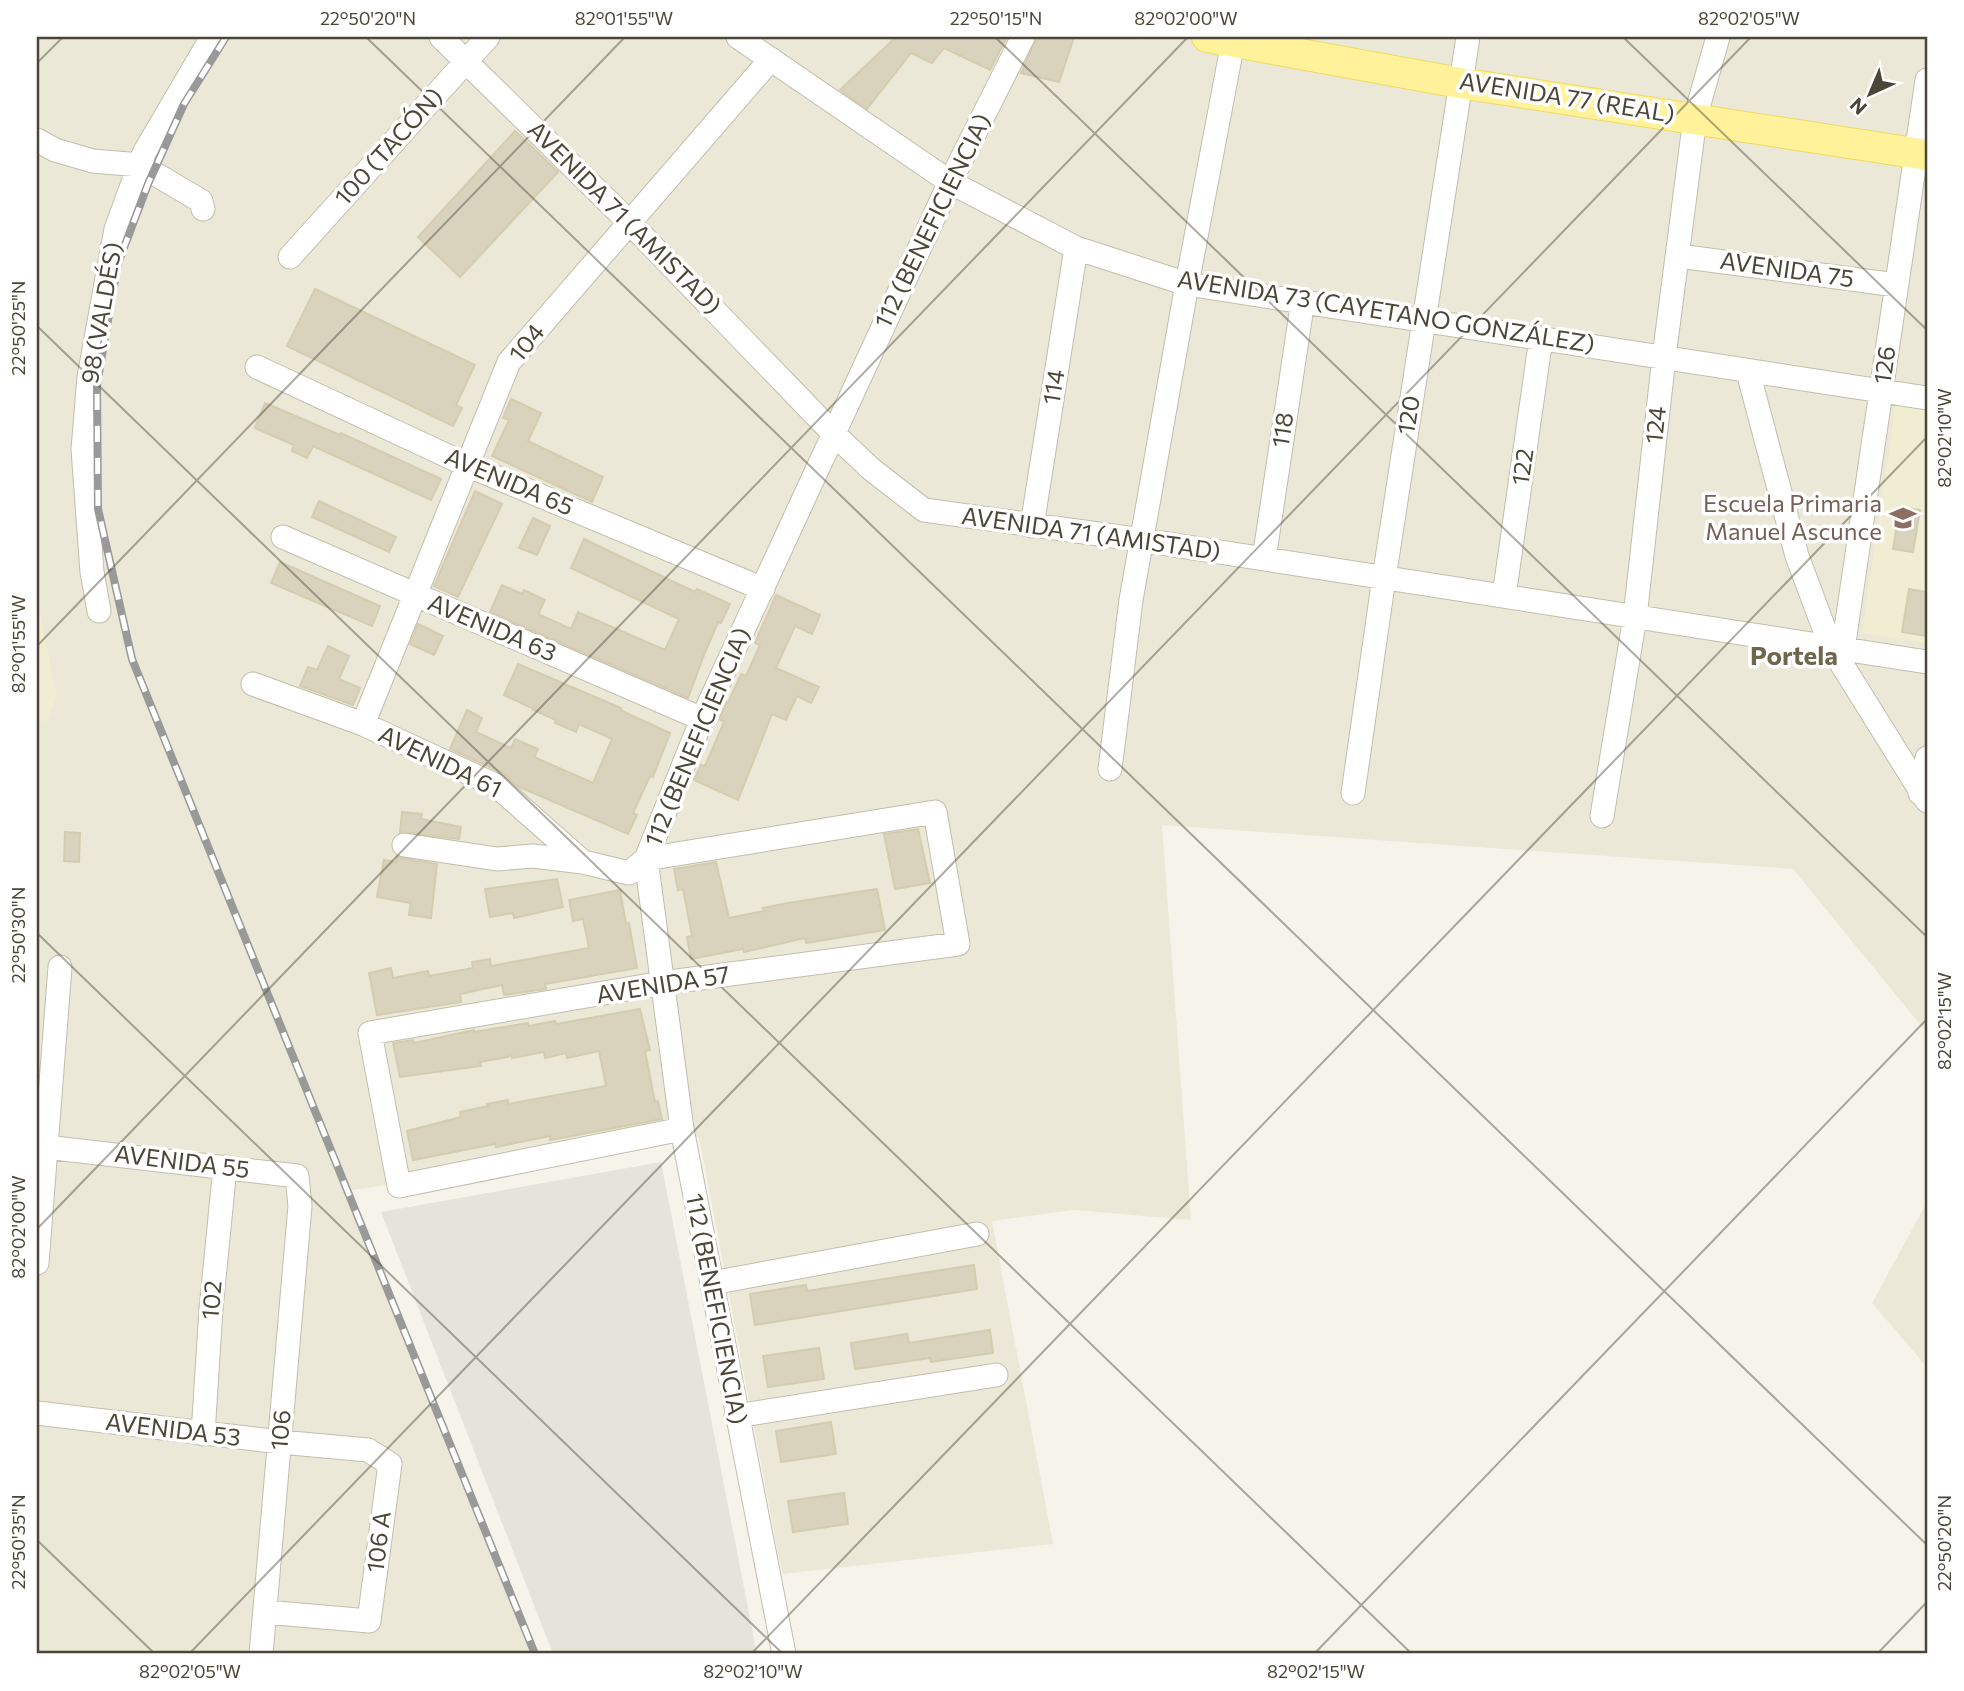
<svg xmlns="http://www.w3.org/2000/svg" width="1964" height="1691" font-family="Commissioner,sans-serif">
<style>
.residential{fill:#ebe8d7}
.industrial{fill:#e6e3db}
.education{fill:#f1edd2}
.building{fill:#d9d3be;stroke:#d5ccb0;stroke-width:2}
.lines{fill:none;stroke-linecap:round;stroke-linejoin:round}
.minor-casing{stroke:#c3beab;stroke-width:25}
.major-casing{stroke:#f0db5e;stroke-width:32}
.minor{stroke:#fff;stroke-width:23}
.major{stroke:#fff29a;stroke-width:30}
.rail-casing{stroke:#999;stroke-width:8}
.rail{stroke:#fff;stroke-width:5;stroke-dasharray:16;stroke-linecap:butt}
.ticks{fill:none;stroke:#4b4637;stroke-width:2;stroke-opacity:0.45}
.labels{text-anchor:middle;stroke-width:7;stroke-linejoin:round;paint-order:stroke}
.street-label{font-size:24px;fill:#4b4637;stroke:#fff}
.education-label{font-size:24px;fill:#785e54;stroke:#fff;text-anchor:end}
.neighbourhood-label{font-size:26px;font-weight:bold;fill:#6f674d;stroke:#fff}
.neatline{fill:none;stroke:#4b4637;stroke-width:2.5}
.ticks-label{font-size:18px;text-anchor:middle;fill:#4b4637}
</style>
<rect width="100%" height="100%" fill="#f6f4ea"/>
<path class="residential" d="M37 37H1927V1033L1793 869 1162 825 1191 1220 1073 1210 992 1221 1053 1544 782 1574 699 1137 346 1191 531 1654H37Z
M1927 1202V1367L1872 1303Z"/>
<path class="industrial" d="M661 1162 757 1654H553L381 1212Z"/>
<path class="education" d="M1897 398 1927 403V643L1862 633Z
M37 599 57 698 46 721 37 720Z"/>
<path class="building" d="M896 37H1007L990 70 944 48 932 63 911 53 867 109 840 90Z
M1037 37H1074L1059 82 1021 73Z
M515 131 558 172 460 277 418 237Z
M315 289 475 365 456 405 462 408 453 426 287 346Z
M511 399 541 413 528 441 603 477 592 502 492 456 509 420 503 418Z
M265 403 340 435 341 433 441 479 431 500 313 446 307 458 292 451 294 445 255 428Z
M475 491 502 504 458 597 434 586Z
M319 501 396 537 389 552 312 517Z
M1900 507 1920 510 1913 552 1893 549Z
M533 518 550 526 537 555 519 548Z
M584 539 695 592 697 589 730 604 721 623 718 622 704 655 688 698 490 612 502 585 522 594 524 590 545 600 538 614 571 629 578 612 665 650 679 619 571 568Z
M280 562 380 606 372 626 271 583Z
M1909 589 1927 592V636L1902 632Z
M776 595 820 615 812 634 795 626 776 668 819 687 811 703 797 696 786 720 772 714 738 800 694 780 701 765 705 766 724 722 719 719 726 702 728 703 741 674 746 676 760 645 755 643Z
M418 624 443 636 434 655 410 644Z
M328 646 349 656 339 679 360 688 353 705 300 686 308 667 317 670Z
M518 664 621 708 620 710 670 733 653 777 650 776 633 813 637 815 628 834 519 787 503 773 450 749 467 710 482 718 476 732 511 748 515 739 538 749 534 757 593 783 612 739 579 724 576 732 555 723 556 720 533 710 534 709 504 695Z
M402 812 422 814 421 819 461 827 459 839 400 832Z
M918 829 930 883 895 889 884 834Z
M65 832 80 833 79 862 64 861Z
M397 857 437 864 431 918 409 915 411 903 377 897 384 860 396 862Z
M716 862 729 918 764 911 763 908 788 903 877 889 885 930 806 943 805 938 744 952 743 949 691 959 687 937 692 936 683 889 678 890 674 869Z
M557 879 563 907 514 918 513 913 490 917 485 889Z
M620 890 626 924 629 923 637 968 545 984 546 989 504 995 502 985 460 994 461 1002 377 1015 369 973 391 968 393 978 428 971 429 976 473 968 472 962 490 959 491 966 589 948 583 919 573 921 569 900Z
M640 1009 650 1050 645 1051 655 1102 658 1101 662 1119 550 1140V1136L496 1147 495 1144 413 1160 407 1131 461 1117 460 1112 488 1106 487 1104 508 1100V1104L606 1086 599 1051 567 1058 566 1053 545 1058 544 1052 512 1058V1056L480 1062 481 1066 400 1077 393 1043 413 1040 414 1043 474 1030V1032L528 1023 529 1026 555 1021 556 1024Z
M974 1265 977 1289 755 1325 750 1294 806 1285 807 1291Z
M990 1330 993 1353 931 1362 930 1358 855 1369 851 1343 907 1334 909 1343Z
M819 1348 824 1379 768 1387 763 1356Z
M831 1422 836 1454 781 1462 776 1431Z
M844 1493 848 1524 793 1532 788 1501Z"/>
<g class="lines">
<g class="minor-casing">
<path id="minor" d="M441 37 630 223 833 433 871 469 924 510 1142 540 1927 662
M738 37 950 182 1076 248 1187 284 1927 398
M37 140 55 150 93 161 140 165 201 201 203 209
M1679 256 1896 285
M290 257 488 37
M257 367 469 466 763 589
M1748 372 1797 556 1831 647 1927 801
M1032 526 1076 248
M283 537 702 719
M1264 559 1303 300
M1504 596 1541 338
M99 611 92 572 83 449 89 377 116 229 144 153 212 37
M1843 649 1927 80
M253 684 363 724 497 786 583 862 629 873 646 859 935 812 958 944 662 983 370 1033 399 1186 682 1129
M363 724 509 362 771 59
M1927 758 1920 793 1927 794
M1110 769 1131 600 1187 284 1233 42
M1353 793 1384 578 1468 37
M1602 816 1635 617 1664 357 1695 118 1718 37
M404 845 497 859 533 856 583 862
M37 1146 297 1176 300 1206 261 1654
M37 1263 60 967
M712 1283 977 1234
M37 1413 280 1442 368 1450 390 1464 369 1621 265 1612
M736 1416 996 1375
M203 1434 211 1309 225 1167
M784 1654 682 1129 646 859 702 719 950 182 1023 37"/>
</g>
<g class="major-casing">
<path id="major" d="M1207 37 1460 83 1927 155"/>
</g>
<use href="#minor" class="minor"/>
<use href="#major" class="major"/>
<g class="rail-casing">
<path id="rail" d="M226 37 184 104 148 184 117 266 97 385 98 509 132 659 535 1654"/>
</g>
<use href="#rail" class="rail"/>
</g>
<path class="ticks" d="M366 37 1927 1545M995 37 1927 937M1623 37 1927 330M37 63 63 37M37 326 1412 1654M37 646 625 37M37 933 783 1654M37 1229 1188 37M37 1540 155 1654M189 1654 1751 37M751 1654 1927 437M1314 1654 1927 1019M1877 1654 1927 1602"/>
<defs>
<g id="school-bare" transform="scale(2.1)"><path d="M0-5L7-2L0 1L-7-2ZM-4 1L0 2.5L4 1V4Q0 6-4 4Z" fill="#8d6e63" stroke="#fff" stroke-width="2.5" paint-order="stroke"/></g>
</defs>
<g fill-rule="evenodd">
<use href="#school-bare" x="1903" y="518"/>
</g>
<g class="labels">
<g class="street-label">
<text transform="translate(1567 98) rotate(9)" y="8">AVENIDA 77 (REAL)</text>
<text transform="translate(389 147) rotate(-48)" y="8">100 (TACÓN)</text>
<text transform="translate(624 218) rotate(45)" y="8">AVENIDA 71 (AMISTAD)</text>
<text transform="translate(933 221) rotate(-64)" y="8">112 (BENEFICIENCIA)</text>
<text transform="translate(1787 270) rotate(8)" y="8">AVENIDA 75</text>
<text transform="translate(1386 312) rotate(9)" y="8">AVENIDA 73 (CAYETANO GONZÁLEZ)</text>
<text transform="translate(102 313) rotate(-80)" y="8">98 (VALDÉS)</text>
<text transform="translate(527 343) rotate(-51)" y="8">104</text>
<text transform="translate(1885 365) rotate(-82)" y="8">126</text>
<text transform="translate(1054 387) rotate(-81)" y="8">114</text>
<text transform="translate(1409 415) rotate(-81)" y="8">120</text>
<text transform="translate(1656 425) rotate(-84)" y="8">124</text>
<text transform="translate(1283 430) rotate(-81)" y="8">118</text>
<text transform="translate(1523 467) rotate(-82)" y="8">122</text>
<text transform="translate(509 482) rotate(23)" y="8">AVENIDA 65</text>
<text transform="translate(1091 534) rotate(8)" y="8">AVENIDA 71 (AMISTAD)</text>
<text transform="translate(492 628) rotate(23)" y="8">AVENIDA 63</text>
<text transform="translate(698 737) rotate(-67)" y="8">112 (BENEFICIENCIA)</text>
<text transform="translate(440 762) rotate(26)" y="8">AVENIDA 61</text>
<text transform="translate(663 985) rotate(-9)" y="8">AVENIDA 57</text>
<text transform="translate(182 1162) rotate(7)" y="8">AVENIDA 55</text>
<text transform="translate(212 1300) rotate(-85)" y="8">102</text>
<text transform="translate(716 1309) rotate(79)" y="8">112 (BENEFICIENCIA)</text>
<text transform="translate(173 1430) rotate(7)" y="8">AVENIDA 53</text>
<text transform="translate(281 1430) rotate(-85)" y="8">106</text>
<text transform="translate(379 1542) rotate(-83)" y="8">106 A</text>
</g>
<g class="education-label">
<text x="1882" y="512">Escuela Primaria<tspan x="1882" dy="28">Manuel Ascunce</tspan></text>
</g>
<g class="neighbourhood-label">
<text x="1794" y="665">Portela</text>
</g>
</g>
<rect width="1964" height="1691" fill="none" stroke="#ffffff" stroke-width="77"/>
<g transform="translate(1870 94) rotate(224)" stroke="#ffffff" stroke-width="5" paint-order="stroke">
<path d="M0-5L12 26L0 18L-12 26Z" fill="#4b4637"/>
<text y="-10" font-size="19" font-weight="bold" text-anchor="middle" fill="#4b4637">N</text>
</g>
<rect x="38" y="38" width="1888" height="1614" class="neatline"/>
<g class="ticks-label">
<text x="368" y="25">22°50'20"N</text>
<text x="624" y="25">82°01'55"W</text>
<text x="996" y="25">22°50'15"N</text>
<text x="1186" y="25">82°02'00"W</text>
<text x="1749" y="25">82°02'05"W</text>
<text transform="translate(19 328) rotate(-90)" y="6">22°50'25"N</text>
<text transform="translate(1945 438) rotate(-90)" y="6">82°02'10"W</text>
<text transform="translate(19 644) rotate(-90)" y="6">82°01'55"W</text>
<text transform="translate(19 935) rotate(-90)" y="6">22°50'30"N</text>
<text transform="translate(1945 1021) rotate(-90)" y="6">82°02'15"W</text>
<text transform="translate(19 1227) rotate(-90)" y="6">82°02'00"W</text>
<text transform="translate(19 1542) rotate(-90)" y="6">22°50'35"N</text>
<text transform="translate(1945 1543) rotate(-90)" y="6">22°50'20"N</text>
<text x="190" y="1678">82°02'05"W</text>
<text x="753" y="1678">82°02'10"W</text>
<text x="1316" y="1678">82°02'15"W</text>
</g>
</svg>
